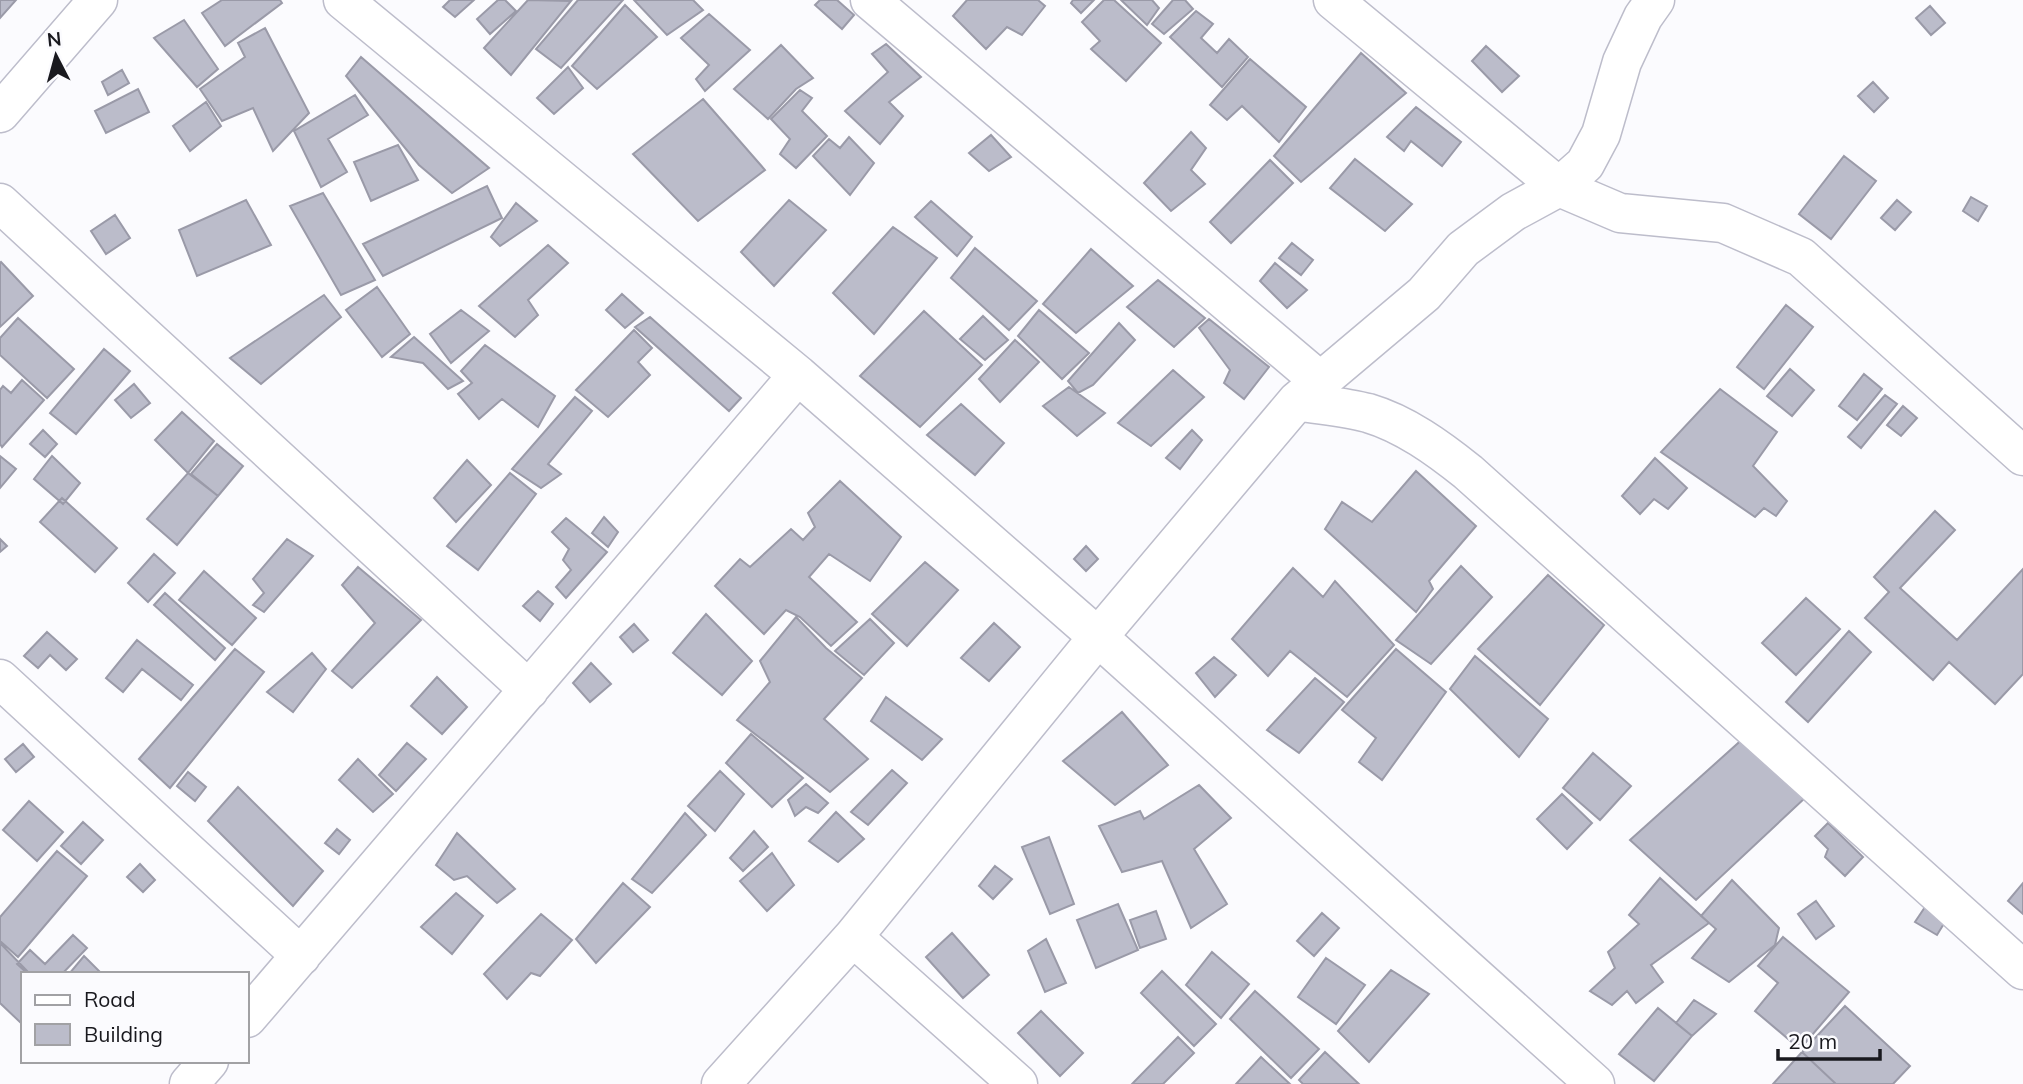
<svg xmlns="http://www.w3.org/2000/svg" width="2023" height="1084" font-family="Mulish,sans-serif">
<style>
.building{fill:#bbbcca;stroke:#9a9aa8;stroke-width:2}
.lines{fill:none;stroke-linecap:round;stroke-linejoin:round}
.minor-casing{stroke:#bdbdcb;stroke-width:41}
.minor{stroke:#fff;stroke-width:38}
</style>
<rect width="100%" height="100%" fill="#fbfbfe"/>
<path class="building" d="M0 0H16L0 18Z
M222 0H280L282 3 225 46 202 13Z
M450 0H474L455 17 443 7Z
M498 0H505L516 11 490 34 477 19Z
M528 0 571 1 511 75 484 48Z
M578 0H623L561 68 536 49Z
M634 0H693L703 10 667 35Z
M820 0H837L854 15 842 29 815 5Z
M967 0H1038L1045 6 1022 35 1007 27 986 49 953 16Z
M1073 0H1094L1081 13 1071 3Z
M1104 0H1114L1161 43 1126 81 1091 49 1100 41 1082 22Z
M1121 0H1152L1159 8 1147 25Z
M1173 0H1185L1193 9 1164 34 1152 24Z
M625 5 657 37 597 89 572 66Z
M1930 6 1945 23 1931 35 1916 18Z
M1196 11 1213 24 1201 38 1217 53 1229 39 1248 57 1222 87 1170 37Z
M709 14 750 50 705 91 696 79 709 65 681 38Z
M184 20 218 69 197 87 154 38Z
M265 28 309 113 273 151 253 108 222 121 200 89 245 57 238 43Z
M886 44 921 77 889 102 903 116 880 144 845 111 888 72 872 54Z
M781 45 813 78 796 89 768 119 734 89Z
M1486 46 1519 76 1502 92 1472 61Z
M1361 53 1406 93 1301 182 1274 156Z
M361 57 489 168 452 193 419 165 346 76Z
M1250 59 1306 107 1279 142 1242 106 1227 120 1210 105Z
M568 67 583 88 554 114 537 98Z
M122 70 129 83 108 95 102 82Z
M1873 82 1888 98 1874 112 1858 96Z
M138 89 149 112 106 133 95 111Z
M800 90 812 98 802 111 827 136 796 168 780 154 790 139 771 119Z
M355 95 368 115 328 139 347 172 321 187 294 131Z
M703 99 765 170 698 221 633 154Z
M206 102 221 126 190 151 173 126Z
M1416 107 1461 142 1442 166 1411 141 1404 151 1387 137Z
M1191 132 1206 148 1191 170 1205 184 1171 211 1144 183Z
M991 135 1011 157 989 171 969 153Z
M849 137 874 163 850 195 813 156 829 139 840 148Z
M398 145 418 180 371 201 354 162Z
M1844 156 1876 181 1831 239 1799 214Z
M1355 159 1412 204 1385 231 1330 188Z
M1270 160 1293 183 1231 243 1210 222Z
M487 186 502 218 383 276 363 244Z
M323 193 375 280 341 295 290 206Z
M1971 197 1987 206 1978 221 1963 211Z
M246 200 271 245 197 276 179 230Z
M789 200 826 230 774 286 741 252Z
M1897 200 1911 212 1895 230 1881 218Z
M931 201 972 237 957 256 915 217Z
M516 203 537 221 500 246 491 237Z
M115 215 130 238 106 254 91 231Z
M893 227 937 258 874 334 833 293Z
M1292 243 1313 260 1301 275 1279 258Z
M548 245 568 263 528 300 538 315 515 337 479 306Z
M975 248 1037 301 1009 330 951 278Z
M1091 249 1133 286 1076 333 1043 304Z
M1 262 33 296 0 327V263Z
M1275 263 1307 290 1287 308 1260 281Z
M1158 280 1205 318 1174 347 1127 307Z
M377 287 410 334 382 357 346 310Z
M622 294 643 313 625 328 606 310Z
M324 295 341 317 261 384 230 358Z
M1786 305 1813 327 1764 389 1737 367Z
M461 310 489 331 451 363 430 334Z
M1039 310 1089 353 1062 379 1018 336Z
M924 311 982 365 920 427 860 376Z
M983 316 1008 340 985 360 960 339Z
M650 317 741 398 729 411 635 327Z
M18 318 74 369 47 398 0 355V338Z
M1209 319 1269 367 1244 399 1224 383 1230 370 1199 328Z
M1119 323 1135 340 1093 385 1078 393 1068 381Z
M634 330 652 348 638 362 650 375 608 417 576 390Z
M414 337 463 381 448 389 423 363 391 357Z
M1015 340 1039 362 1000 402 979 379Z
M485 345 555 396 538 427 502 399 479 419 458 394 472 383 461 371Z
M104 349 130 371 76 434 50 413Z
M1790 369 1814 390 1792 416 1767 396Z
M1173 370 1204 397 1151 446 1118 423Z
M1864 374 1882 389 1857 420 1839 406Z
M22 380 44 400 2 447 0 444V390L3 386 11 393Z
M134 384 150 403 131 418 115 400Z
M1069 387 1105 413 1077 436 1043 406Z
M1720 389 1777 432 1753 466 1787 501 1776 516 1764 508 1755 517 1661 452Z
M1885 395 1897 404 1861 448 1848 437Z
M575 397 592 411 548 464 561 474 541 488 512 469Z
M961 404 1004 443 975 475 927 435Z
M1903 406 1917 418 1901 436 1887 425Z
M182 412 214 441 188 473 155 440Z
M43 430 57 444 45 457 30 444Z
M1192 430 1202 440 1180 469 1166 458Z
M217 444 243 466 218 496 191 474Z
M0 456 16 469 0 488Z
M52 456 80 483 63 504 34 479Z
M1655 458 1687 488 1668 509 1654 499 1640 514 1622 496Z
M467 460 491 485 456 522 434 498Z
M1416 471 1476 526 1429 581 1433 589 1416 612 1325 529 1342 502 1372 522Z
M188 473 218 496 177 545 147 519Z
M510 473 536 494 478 570 447 546Z
M840 481 901 537 870 581 829 554 809 577 857 622 831 646 800 617 786 610 764 634 715 586 740 559 750 567 791 529 803 540 815 527 808 513Z
M62 498 117 548 95 572 40 522Z
M1935 511 1955 530 1900 588 1957 640 2023 569V674L1995 704 1949 662 1933 680 1865 618 1889 592 1874 577Z
M604 517 618 532 608 547 592 533Z
M566 518 607 552 566 598 556 587 571 570 563 560 569 549 552 532Z
M0 539 7 546 0 552Z
M287 539 313 556 264 612 253 605 264 593 253 579Z
M1086 546 1098 559 1086 571 1074 559Z
M154 554 175 573 148 602 128 583Z
M925 562 958 590 907 646 872 614Z
M1461 566 1492 597 1431 664 1396 640Z
M358 567 421 620 352 688 332 671 375 623 342 585Z
M1293 568 1323 597 1335 581 1394 645 1347 697 1290 651 1268 676 1232 639Z
M204 571 256 618 232 645 179 600Z
M1548 575 1604 625 1540 705 1478 649Z
M538 591 553 604 540 621 523 606Z
M165 593 225 648 215 660 154 605Z
M1806 598 1840 629 1796 675 1762 643Z
M706 614 752 661 722 695 673 653Z
M796 617 826 648 862 678 824 719 868 759 830 792 737 720 770 682 760 661Z
M870 619 894 643 864 675 835 651Z
M994 623 1020 647 989 681 961 658Z
M634 624 648 640 633 652 620 637Z
M1849 631 1871 652 1808 722 1786 702Z
M47 632 77 659 66 670 50 655 38 668 24 656Z
M137 640 193 685 181 700 142 669 123 692 106 678Z
M235 649 264 672 170 788 139 759Z
M1396 649 1446 692 1382 780 1359 762 1376 738 1342 710Z
M312 653 326 669 293 712 267 692Z
M1475 656 1548 719 1519 757 1450 689Z
M1214 657 1236 675 1215 697 1196 673Z
M591 663 611 684 590 702 573 683Z
M437 677 467 707 442 734 411 706Z
M1315 678 1344 702 1299 753 1267 730Z
M886 697 942 739 922 760 871 721Z
M1122 712 1168 765 1115 805 1063 761Z
M751 734 803 778 772 807 726 763Z
M1746 736 1806 797 1696 900 1630 840Z
M407 743 426 759 396 791 379 775Z
M23 744 34 757 16 772 5 759Z
M1593 753 1631 786 1600 820 1563 788Z
M358 759 393 794 373 812 339 780Z
M892 770 907 783 868 825 851 812Z
M720 771 744 794 715 831 688 806Z
M188 772 206 787 195 801 177 786Z
M806 784 828 803 818 813 806 807 795 816 788 800Z
M1199 785 1231 818 1194 849 1227 904 1191 928 1162 861 1122 872 1099 826 1140 811 1144 819Z
M238 787 323 871 293 906 208 821Z
M1562 794 1592 823 1567 849 1537 819Z
M29 801 63 832 37 861 3 830Z
M836 812 864 839 838 862 809 841Z
M685 813 706 835 652 893 632 879Z
M83 822 103 840 81 864 61 846Z
M1828 823 1863 857 1845 876 1825 857 1828 849 1815 836Z
M337 829 350 840 339 854 325 843Z
M754 831 768 847 743 871 730 858Z
M457 833 515 889 497 903 467 876 454 880 436 865Z
M1049 837 1074 904 1050 914 1022 847Z
M57 851 87 876 18 957 0 941V917Z
M772 853 794 885 767 911 740 881Z
M140 864 155 880 143 892 127 877Z
M995 866 1012 879 993 899 979 886Z
M1660 878 1709 923 1651 965 1663 982 1636 1003 1627 991 1612 1005 1590 991 1615 968 1608 952 1639 924 1629 915Z
M1732 880 1779 928 1775 945 1729 982 1692 958 1716 929 1701 916Z
M623 883 650 907 596 963 576 939Z
M2023 883V914L2008 901Z
M456 893 483 916 452 954 421 927Z
M1816 901 1834 926 1816 939 1798 914Z
M1118 904 1138 950 1096 968 1077 920Z
M1927 904 1948 917 1937 935 1915 922Z
M1156 911 1166 939 1140 948 1130 920Z
M1322 913 1339 928 1314 956 1297 941Z
M541 914 572 940 540 976 531 973 507 999 484 974Z
M952 933 989 975 963 998 926 957Z
M73 935 87 948 62 974H28L17 964 30 950 45 964Z
M1783 937 1849 992 1800 1049 1755 1011 1778 983 1758 966Z
M1046 939 1066 983 1045 992 1028 951Z
M0 943 30 974H23L22 1024 0 1003Z
M1212 952 1249 984 1221 1018 1186 985Z
M84 956 102 974H69Z
M1326 958 1365 985 1336 1024 1298 997Z
M1391 970 1429 994 1369 1062 1338 1031Z
M1162 971 1216 1024 1194 1046 1141 993Z
M1255 991 1319 1049 1291 1078 1230 1019Z
M1694 1000 1716 1014 1692 1036 1676 1023Z
M1845 1006 1910 1066 1893 1084H1836L1802 1052Z
M1658 1008 1692 1036 1654 1081 1619 1054Z
M1041 1011 1083 1053 1060 1076 1018 1033Z
M1178 1037 1194 1053 1163 1084H1132Z
M1325 1052 1359 1084H1303L1299 1080Z
M1802 1052 1836 1084H1773Z
M1261 1057 1290 1084H1236Z"/>
<g class="lines">
<g class="minor-casing">
<path id="minor" d="M343 0 798 375 1098 637 1595 1084
M870 0 1320 381
M1333 0 1559 187 1620 213 1723 223 1801 257 2023 456
M0 113 98 0
M0 203 529 690
M1297 401C1320 405 1345 407 1368 413 1405 424 1438 448 1468 472L2023 970
M0 679 301 956
M853 937 1018 1084
M247 1018 798 375
M189 1084 209 1061
M721 1084 853 937 1098 637 1297 401 1424 294 1463 249 1513 212 1559 187 1585 164 1601 134 1622 62 1643 17 1655 0"/>
</g>
<use href="#minor" class="minor"/>
</g>
<rect x="21" y="972" width="228" height="91" fill="#fbfbfe" stroke="#a1a1a4" stroke-width="2"/>
<rect x="35" y="995" width="35" height="10" fill="#ffffff" stroke="#a1a1a4" stroke-width="2"/>
<text x="84" y="1007" font-size="21" fill="#19191e">Road</text>
<rect x="35" y="1024" width="35" height="21" fill="#bbbcca" stroke="#a1a1a4" stroke-width="2"/>
<text x="84" y="1042" font-size="21" fill="#19191e">Building</text>
<g transform="translate(56 56) rotate(354)" stroke="#fbfbfe" stroke-width="5" paint-order="stroke">
<path d="M0-5L12 26L0 18L-12 26Z" fill="#19191e"/>
<text y="-10" font-size="19" font-weight="bold" text-anchor="middle" fill="#19191e">N</text>
</g>
<path d="M1778 1049v10h102v-10" fill="none" stroke="#19191e" stroke-width="3.5"/>
<text x="1788" y="1049" font-size="21" fill="#19191e" stroke="#fbfbfe" stroke-width="5" paint-order="stroke">20 m</text>
</svg>
